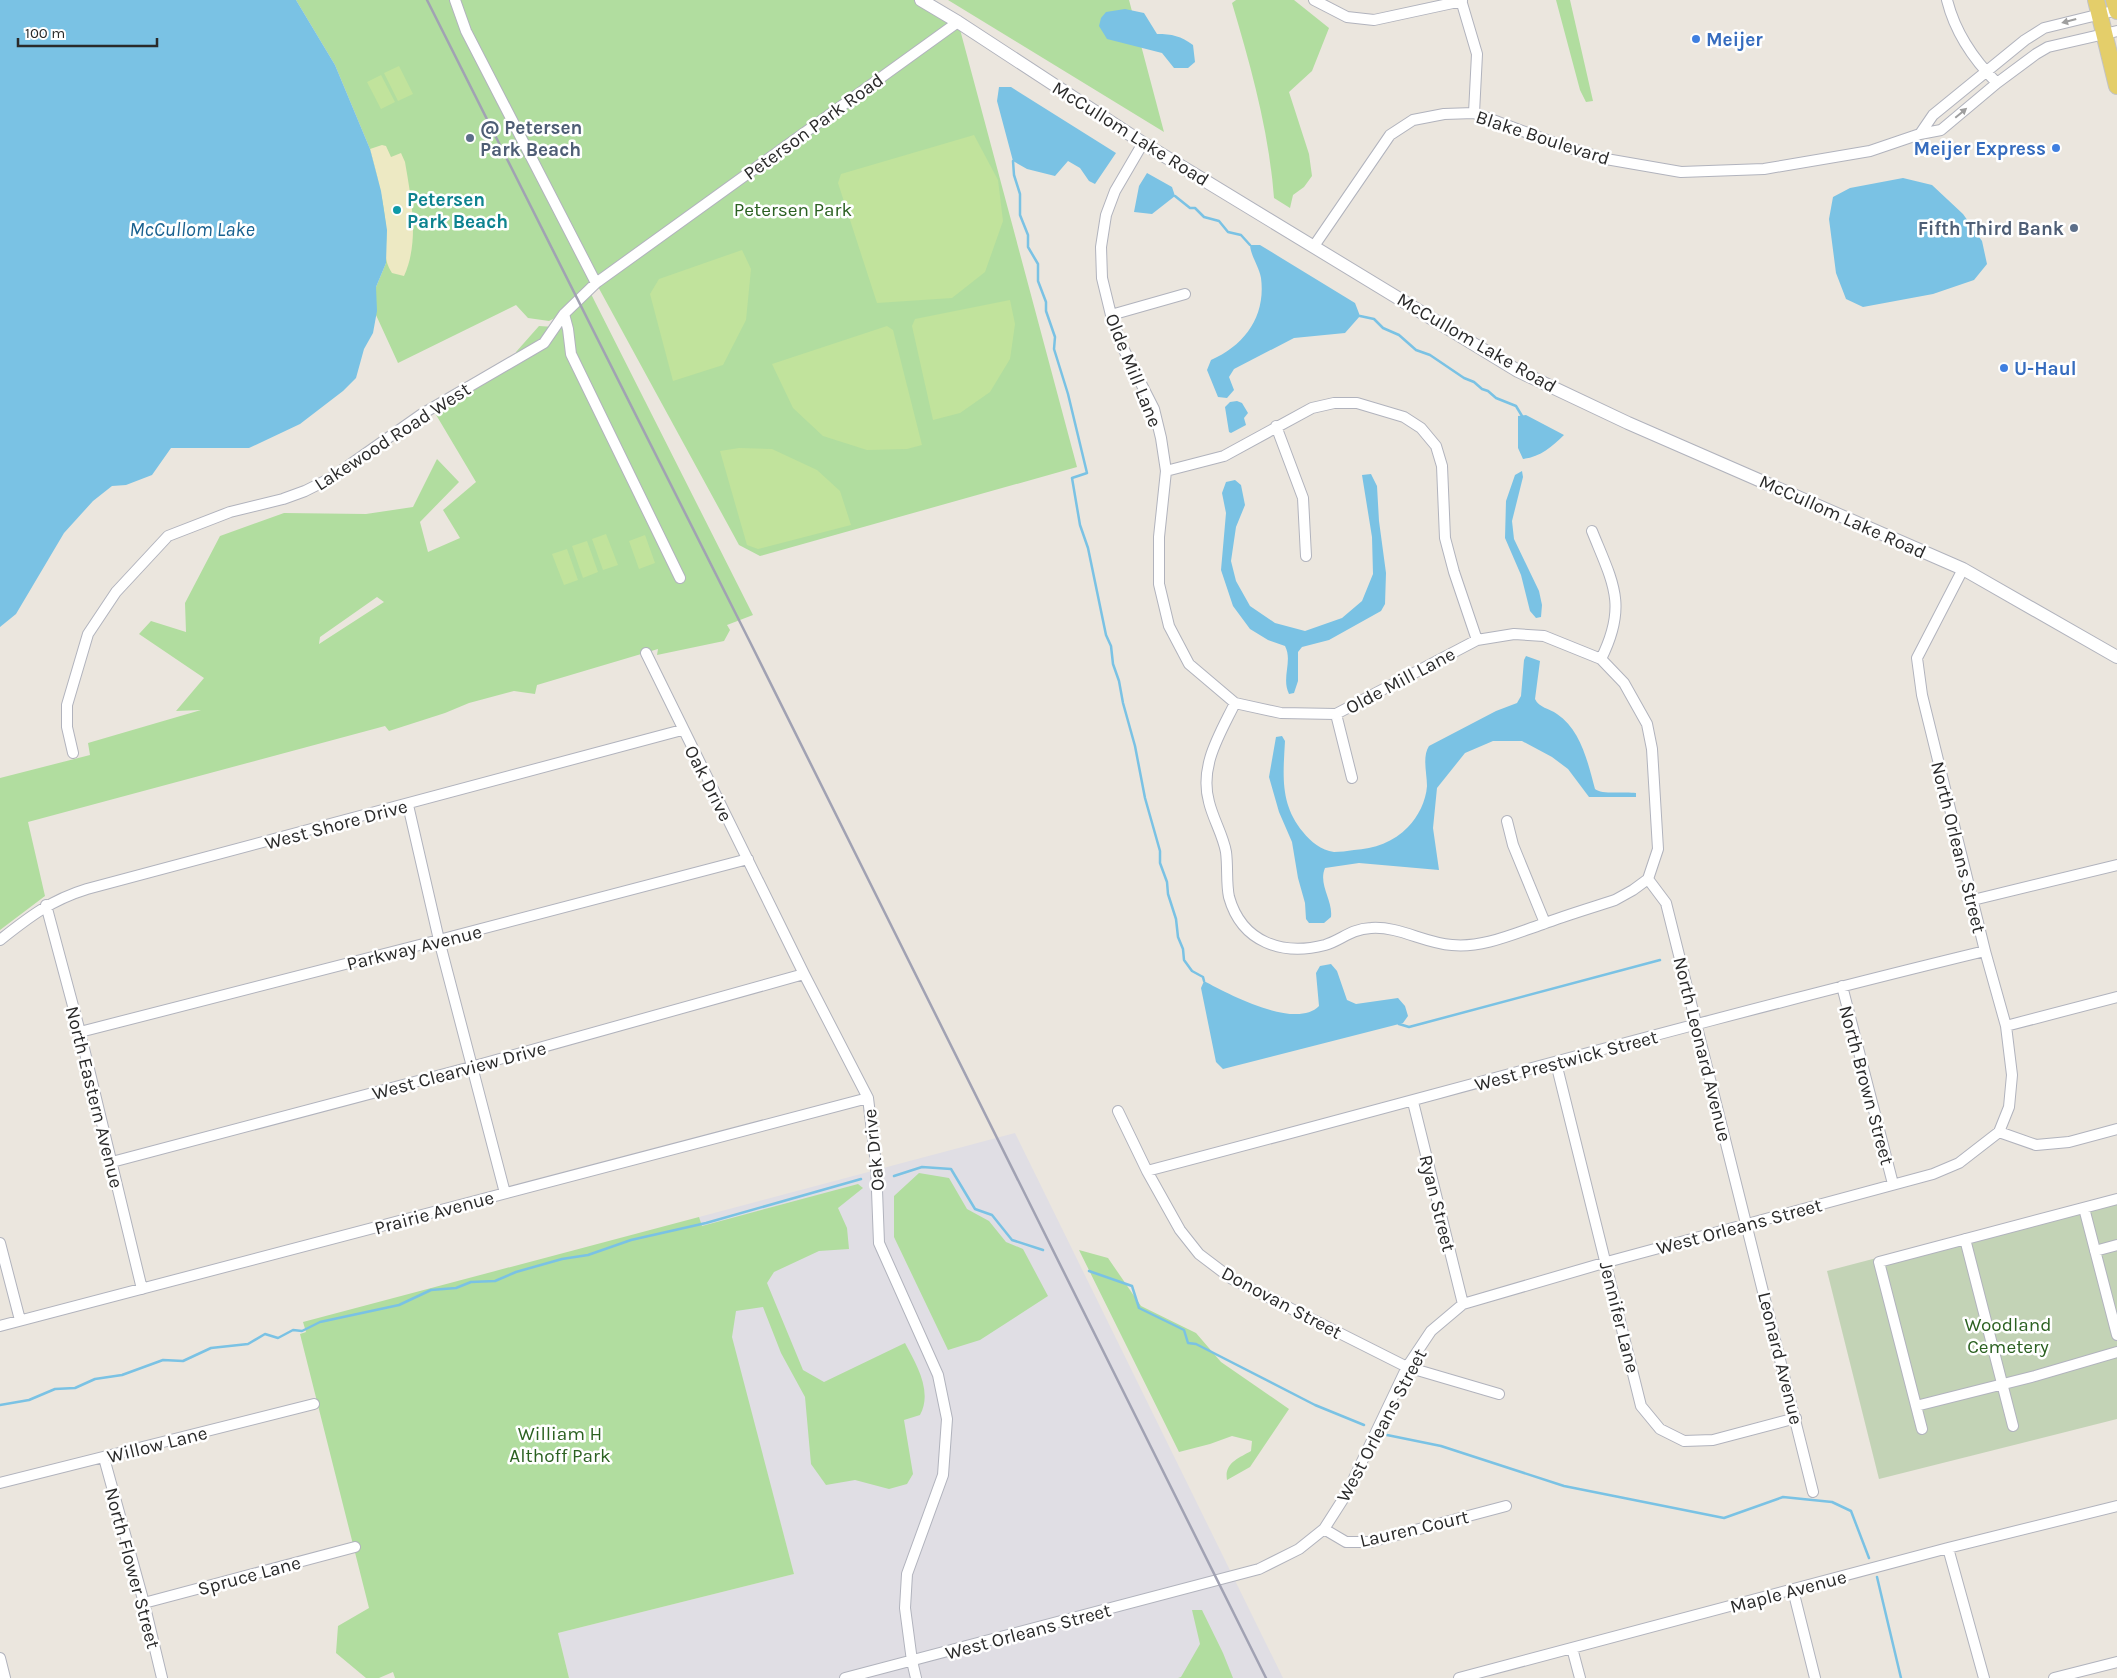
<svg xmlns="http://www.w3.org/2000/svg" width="2117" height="1678" font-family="Karla,sans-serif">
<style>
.industrial{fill:#e0dee4}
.green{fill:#b1dd9f;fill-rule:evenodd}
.sand{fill:#ede9c3}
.cemetery{fill:#c3d3b6}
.pitch{fill:#c1e39c}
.water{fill:#7ac2e4}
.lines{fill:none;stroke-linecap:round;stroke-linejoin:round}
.stream{stroke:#7ac2e4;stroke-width:2.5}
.minor-casing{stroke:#b1b3bd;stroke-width:12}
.tertiary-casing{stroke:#b1b3bd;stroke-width:14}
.primary-casing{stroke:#c3c3c3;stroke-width:18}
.minor{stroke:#fff;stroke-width:10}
.tertiary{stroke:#fff;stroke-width:12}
.primary{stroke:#e4ce6a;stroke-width:16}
.rail{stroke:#a1a2b3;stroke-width:2.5}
.oneway{fill:#9f9f9f}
.shop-dot{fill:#3f7fe0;stroke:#fff;stroke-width:2}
.service-dot{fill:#5c6f8a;stroke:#fff;stroke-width:2}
.culture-dot{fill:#0f9aa8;stroke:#fff;stroke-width:2}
.labels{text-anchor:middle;stroke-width:5;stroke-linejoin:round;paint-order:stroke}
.shop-label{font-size:19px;font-weight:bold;fill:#366cbe;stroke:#fff;text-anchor:start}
.street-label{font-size:19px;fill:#2a2a2a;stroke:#fff}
.service-label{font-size:19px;font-weight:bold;fill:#4e5e75;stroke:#fff;text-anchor:start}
.culture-label{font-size:19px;font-weight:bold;fill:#0d838f;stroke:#fff;text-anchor:start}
.park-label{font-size:19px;fill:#2b6121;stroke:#fff}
.water-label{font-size:20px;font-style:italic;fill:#19618f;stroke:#fff}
</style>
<rect width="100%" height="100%" fill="#ebe6de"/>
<path class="industrial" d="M1015 1133 1283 1678H569L558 1633 794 1574 699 1217Z"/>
<path class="green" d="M296 0H921L958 22 1077 467 760 556 739 545 596 283 589 290 753 615 727 625 730 630 724 641 657 655 658 649 537 685 535 694 514 691 469 703 445 713 389 731 385 726 28 822 45 896 0 930V778L90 755 88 743 201 710 176 711 204 678 139 634 151 621 186 632 185 603 220 536 284 513 366 514 413 507 437 459 459 482 420 522 428 552 460 538 443 510 476 482 432 408 518 358 516 352 539 326 555 327 563 314 549 321 528 318 516 305 398 363 376 315V287L386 263 381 191 370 149 335 65ZM377 597 384 602 319 644 320 637Z
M948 0H1129L1164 132Z
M1236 0H1294L1329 28 1312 71 1289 92 1309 154 1312 176 1304 187 1293 195 1290 208 1274 198C1269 131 1251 67 1232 3Z
M1556 0H1570L1593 101 1586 102 1580 90Z
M919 1173 949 1178 967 1209 989 1221 1006 1242 1023 1249 1048 1296 980 1340 948 1350 894 1237V1196Z
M858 1184 863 1188 838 1208 847 1228 849 1249 819 1251 774 1272 767 1283 803 1370 824 1382 905 1343C916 1364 933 1391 920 1415L904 1420 913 1474 907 1484 889 1489 855 1480 826 1485 811 1464 805 1397 781 1353 763 1307 736 1311 732 1337 794 1574 558 1633 569 1678H395L393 1672 379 1678H366L336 1653 338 1626 369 1608 300 1334 306 1332 303 1322 699 1217 702 1226Z
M1079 1250 1108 1258 1141 1306 1196 1333 1221 1362 1289 1409 1250 1467 1227 1480C1224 1463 1239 1458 1251 1451L1252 1441 1232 1436 1210 1444 1179 1452Z
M1192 1610H1202L1223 1653 1233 1678H1178L1181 1677 1200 1644Z"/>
<path class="sand" d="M382 145 386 146 391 157 401 153 405 162C411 198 420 241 404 276L392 273C381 256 388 246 386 228 384 201 377 175 370 149Z"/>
<path class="cemetery" d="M2117 1195V1419L1879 1479 1827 1271Z"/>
<path class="pitch" d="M399 66 413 94 398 101 384 73Z
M381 75 395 102 381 109 367 82Z
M974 135 998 180 1003 221 985 272 952 298 877 303 838 183 841 174Z
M742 250 751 269 746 320 723 365 673 381 650 294 659 279Z
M1010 300 1015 324 1010 359 990 392 960 413 933 420 912 326 915 319Z
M887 326 893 330 922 445 907 449 867 450 823 436 793 408 772 364Z
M739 448 772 449 817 470 840 491 851 525 758 549 747 545 720 451Z
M606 534 618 565 603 570 592 539Z
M645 535 655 563 639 569 629 541Z
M587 541 598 572 583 578 572 546Z
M567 549 578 580 564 585 552 554Z"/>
<path class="water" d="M0 0H296L335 65 370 149 381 191 387 230 386 263 376 287 377 311 373 333 364 349 356 378 343 391 300 424 249 448H171L152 475 126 485 112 486 93 501 64 533 16 614 0 627Z
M1125 9 1144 13 1157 34C1172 34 1181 36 1193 45L1195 62 1188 68H1174L1162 53 1107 39 1099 26 1101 18 1106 12Z
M999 87H1011L1116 153 1095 184 1089 181 1080 168 1068 161 1055 176 1027 169 1013 161 997 101Z
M1147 173 1172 187 1175 196 1152 214 1134 212 1139 186Z
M1903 178 1932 185 1963 214 1982 241 1987 264 1974 280 1933 294 1863 307 1846 299 1836 273 1829 219 1833 197 1850 188Z
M1250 245H1260L1355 303 1360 316 1345 333 1294 338 1234 369 1229 377 1234 390 1227 398 1218 397 1207 370 1211 360C1245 345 1266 316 1261 278 1259 266 1251 257 1250 245Z
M1237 401 1242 403 1248 413 1244 418 1246 425 1231 433 1229 432 1225 407 1230 402Z
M1526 415 1564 435C1552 447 1540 457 1523 459L1518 448V416Z
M1522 471 1523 477 1512 521 1514 539 1539 591 1542 605 1541 617 1536 618 1530 611 1521 575 1505 538 1506 501 1515 475Z
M1371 474 1377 486 1379 521 1386 573 1385 604 1381 611 1329 640 1302 647 1298 652V681L1294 693 1289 694C1281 678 1293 661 1285 646L1268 640 1250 629 1233 606 1221 570 1226 513 1222 493 1226 482 1235 480 1241 485 1245 505 1236 527 1231 561 1236 581 1250 606 1275 623 1305 631 1342 618 1362 601 1373 574 1372 537 1362 475Z
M1526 656 1540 661 1535 699C1539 708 1549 708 1557 714 1581 730 1588 763 1595 789 1602 795 1625 791 1636 793V797H1589L1568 769 1552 757 1522 741H1493L1465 753 1437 788 1433 828 1439 870 1359 863 1325 868C1318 885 1333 900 1331 917L1324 923H1309L1306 919 1305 903 1298 878 1292 842 1279 812 1269 777 1276 737 1282 736 1285 741C1283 776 1280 804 1303 832 1311 842 1321 850 1334 852 1340 852 1347 851 1354 850 1374 849 1394 842 1408 827 1418 817 1426 801 1427 786 1427 773 1422 757 1429 746L1496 711 1517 703 1521 696 1524 660Z
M1331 964 1337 971 1347 1000 1356 1004 1398 998 1405 1006 1408 1016 1403 1023 1223 1069 1216 1062 1201 988 1204 981C1228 994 1296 1030 1319 1006L1316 973 1320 966Z"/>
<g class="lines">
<path class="stream" d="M1013 161 1014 175 1020 194V215L1028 235V247L1038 264V281L1046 302V311L1055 337 1054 349 1068 394 1087 473 1072 478 1080 525 1088 548 1106 635 1111 646 1113 664 1119 681 1123 703 1135 746 1145 798 1160 851V863L1167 882 1168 894 1176 919 1178 937 1183 949 1184 960 1192 971 1203 977 1204 981
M1175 196 1190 208H1195L1204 217 1219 221 1228 232 1241 235 1250 245
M1360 316 1374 319 1383 328 1399 335 1416 350 1430 355 1464 378 1474 382 1482 389 1488 391 1496 398 1516 406 1522 416
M1399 1024 1409 1027 1660 960
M894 1176 922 1167 951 1169 975 1209 992 1215 1012 1240 1043 1250
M1089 1271 1132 1286 1139 1308 1184 1330 1188 1343 1196 1344 1315 1405 1364 1425
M0 1405 29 1400 55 1389 75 1388 95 1379 122 1375 163 1360 183 1361 211 1348 248 1344 265 1334 278 1338 293 1330 302 1331 320 1322 399 1305 431 1290 456 1288 471 1282 495 1281 516 1272 562 1259 588 1255 631 1240 706 1223 861 1179
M1387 1435 1441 1446 1564 1486 1724 1518 1783 1497 1832 1502 1851 1511 1869 1558
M1877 1577 1901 1678"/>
<g class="minor-casing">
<path id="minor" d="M455 0 466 31 596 283
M1314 0 1347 17 1374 20 1462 1
M1461 0 1477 54 1474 113
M1947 0C1955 32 1974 60 1997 83
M1920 134 1933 115 2025 40 2044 28 2117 10
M1143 143 1115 191 1106 215 1101 247 1102 278 1111 315 1121 344 1154 409 1161 438 1166 471 1159 537V584L1169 626 1189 664 1235 703 1281 713 1336 714 1477 640 1514 634 1544 636 1601 659 1624 683 1647 724 1652 749 1658 849 1648 879
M1314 246 1390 135 1413 120 1444 114 1474 113 1563 146 1606 159 1681 172 1764 169 1870 151 1920 134 1941 130 1997 83 2036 54 2048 47 2117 31
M564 314 568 329 571 354 680 578
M1111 315 1185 294
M1276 426 1303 498 1306 556
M1166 471 1224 456 1312 408 1334 403H1357L1404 417 1421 428 1436 446 1442 466 1445 538 1454 572 1477 640
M1592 531C1613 583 1628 605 1601 659
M646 653 804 974 868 1098 876 1164 879 1243 938 1375 947 1419 943 1475 907 1574 905 1608 912 1661 916 1678
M1235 703C1220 734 1199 766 1209 802 1213 819 1223 835 1226 852 1228 867 1226 883 1229 897 1242 943 1283 956 1325 945 1342 940 1350 929 1371 928 1399 926 1424 943 1452 945 1483 948 1513 934 1543 924 1567 915 1591 908 1615 900L1633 890 1648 879
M1336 714 1352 778
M73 753 67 727V705L88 634 116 592 168 536 230 512 283 499 305 491 331 478 422 414 544 343 564 314 596 283 958 22
M408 805 439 940 505 1193
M1507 821 1513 845 1545 923
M1648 879 1666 903 1813 1492
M1973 900 2117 865
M46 905 80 1032 142 1289
M0 940C29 917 51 900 87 889L682 730
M1842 986 1893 1184
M2006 1026 2117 997
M80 1032 439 940 748 859
M1556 1063 1641 1406 1660 1429 1684 1441 1713 1440 1796 1418
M1413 1102 1463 1304
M1118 1111 1147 1171 1180 1230 1199 1254 1232 1279 1407 1367 1499 1394
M1999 1132 2036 1145 2069 1142 2117 1129
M112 1162 471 1067 804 974
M1147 1171C1426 1098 1704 1019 1985 951
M2084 1208 2117 1335
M1965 1239 2013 1426
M0 1243 20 1320
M2095 1251 2117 1245
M0 1326 868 1098
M1916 1406 2035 1376 2117 1352
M1922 1429 1879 1262 2117 1199
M104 1458 144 1603 162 1678
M0 1483 314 1404
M1324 1529 1346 1542H1370L1506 1506
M1948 1548 1984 1678
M1793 1590 1815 1678
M144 1603 355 1547
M1572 1648 1580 1678
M0 1658 5 1678
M845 1678 1259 1569 1299 1549 1324 1529 1347 1493 1407 1367 1431 1331 1463 1304 1607 1262 1933 1174 1959 1163 1999 1132 2009 1107 2012 1075 2006 1026 1985 951 1922 695 1917 658 1963 569
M1459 1678 1948 1548 2117 1506
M2054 1678 2117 1662"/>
</g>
<g class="tertiary-casing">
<path id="tertiary" d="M921 0 958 22 1143 143 1518 371 1628 423 1963 569 2117 657"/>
</g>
<g class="primary-casing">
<path id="primary" d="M2096 0 2117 86
M2114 0 2117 11"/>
</g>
<use href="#minor" class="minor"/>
<use href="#tertiary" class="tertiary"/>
<use href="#primary" class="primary"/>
<path class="rail" d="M427 0 750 642 1266 1678"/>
</g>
<defs><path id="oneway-solid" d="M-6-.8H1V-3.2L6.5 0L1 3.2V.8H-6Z" transform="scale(1.25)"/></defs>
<g class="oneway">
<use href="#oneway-solid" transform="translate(2069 21) rotate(165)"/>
<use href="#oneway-solid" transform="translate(1961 113) rotate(-40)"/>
</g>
<g class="shop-dot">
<circle cx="1696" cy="39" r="5"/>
<circle cx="2056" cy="148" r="5"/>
<circle cx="2004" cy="368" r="5"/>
</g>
<g class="service-dot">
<circle cx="470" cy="138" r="5"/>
<circle cx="2074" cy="228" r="5"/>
</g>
<circle class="culture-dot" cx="397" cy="210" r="5"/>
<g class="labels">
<g class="shop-label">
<text x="1706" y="46">Meijer</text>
<text x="2046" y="155" text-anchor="end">Meijer Express</text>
<text x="2014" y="375">U-Haul</text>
</g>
<g class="street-label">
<text transform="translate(813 126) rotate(-36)" y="7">Peterson Park Road</text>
<text transform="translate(1131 133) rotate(32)" y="7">McCullom Lake Road</text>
<text transform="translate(1543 137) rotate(18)" y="7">Blake Boulevard</text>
<text transform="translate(1477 342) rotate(30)" y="7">McCullom Lake Road</text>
<text transform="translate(1134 370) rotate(68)" y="7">Olde Mill Lane</text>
<text transform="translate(392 436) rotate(-33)" y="7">Lakewood Road West</text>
<text transform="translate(1843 516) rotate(24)" y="7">McCullom Lake Road</text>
<text transform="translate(1400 680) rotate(-28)" y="7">Olde Mill Lane</text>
<text transform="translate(709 783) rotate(63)" y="7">Oak Drive</text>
<text transform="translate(336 824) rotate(-15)" y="7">West Shore Drive</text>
<text transform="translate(1959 847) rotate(76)" y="7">North Orleans Street</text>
<text transform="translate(414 947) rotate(-14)" y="7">Parkway Avenue</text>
<text transform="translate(1703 1049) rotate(76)" y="7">North Leonard Avenue</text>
<text transform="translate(1566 1060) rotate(-15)" y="7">West Prestwick Street</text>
<text transform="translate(459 1070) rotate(-15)" y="7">West Clearview Drive</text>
<text transform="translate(1867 1085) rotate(75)" y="7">North Brown Street</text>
<text transform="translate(95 1097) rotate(76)" y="7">North Eastern Avenue</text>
<text transform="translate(873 1150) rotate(-96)" y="7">Oak Drive</text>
<text transform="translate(1438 1203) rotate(76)" y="7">Ryan Street</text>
<text transform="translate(434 1212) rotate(-15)" y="7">Prairie Avenue</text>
<text transform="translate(1739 1226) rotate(-15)" y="7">West Orleans Street</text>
<text transform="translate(1282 1302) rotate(28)" y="7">Donovan Street</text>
<text transform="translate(1620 1317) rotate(76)" y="7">Jennifer Lane</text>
<text transform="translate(1781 1358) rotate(76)" y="7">Leonard Avenue</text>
<text transform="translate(1381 1425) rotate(-62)" y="7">West Orleans Street</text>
<text transform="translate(157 1444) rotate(-14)" y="7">Willow Lane</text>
<text transform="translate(1414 1528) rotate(-13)" y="7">Lauren Court</text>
<text transform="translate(133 1568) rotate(75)" y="7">North Flower Street</text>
<text transform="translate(249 1575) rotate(-15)" y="7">Spruce Lane</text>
<text transform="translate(1788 1591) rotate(-15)" y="7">Maple Avenue</text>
<text transform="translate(1028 1631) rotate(-15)" y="7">West Orleans Street</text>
</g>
<g class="service-label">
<text x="480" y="134">@ Petersen<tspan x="480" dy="22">Park Beach</tspan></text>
<text x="2064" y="235" text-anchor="end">Fifth Third Bank</text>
</g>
<g class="culture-label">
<text x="407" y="206">Petersen<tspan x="407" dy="22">Park Beach</tspan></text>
</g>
<g class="park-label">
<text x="793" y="216">Petersen Park</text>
<text x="2008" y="1331">Woodland<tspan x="2008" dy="22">Cemetery</tspan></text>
<text x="560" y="1440">William H<tspan x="560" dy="22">Althoff Park</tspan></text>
</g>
<g class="water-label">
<text x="192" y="236">McCullom Lake</text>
</g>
</g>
<path d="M18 38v8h139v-8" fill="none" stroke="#2a2a2a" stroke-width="2.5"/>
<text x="25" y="38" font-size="15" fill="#2a2a2a" stroke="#ffffff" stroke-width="4" paint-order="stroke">100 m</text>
</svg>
